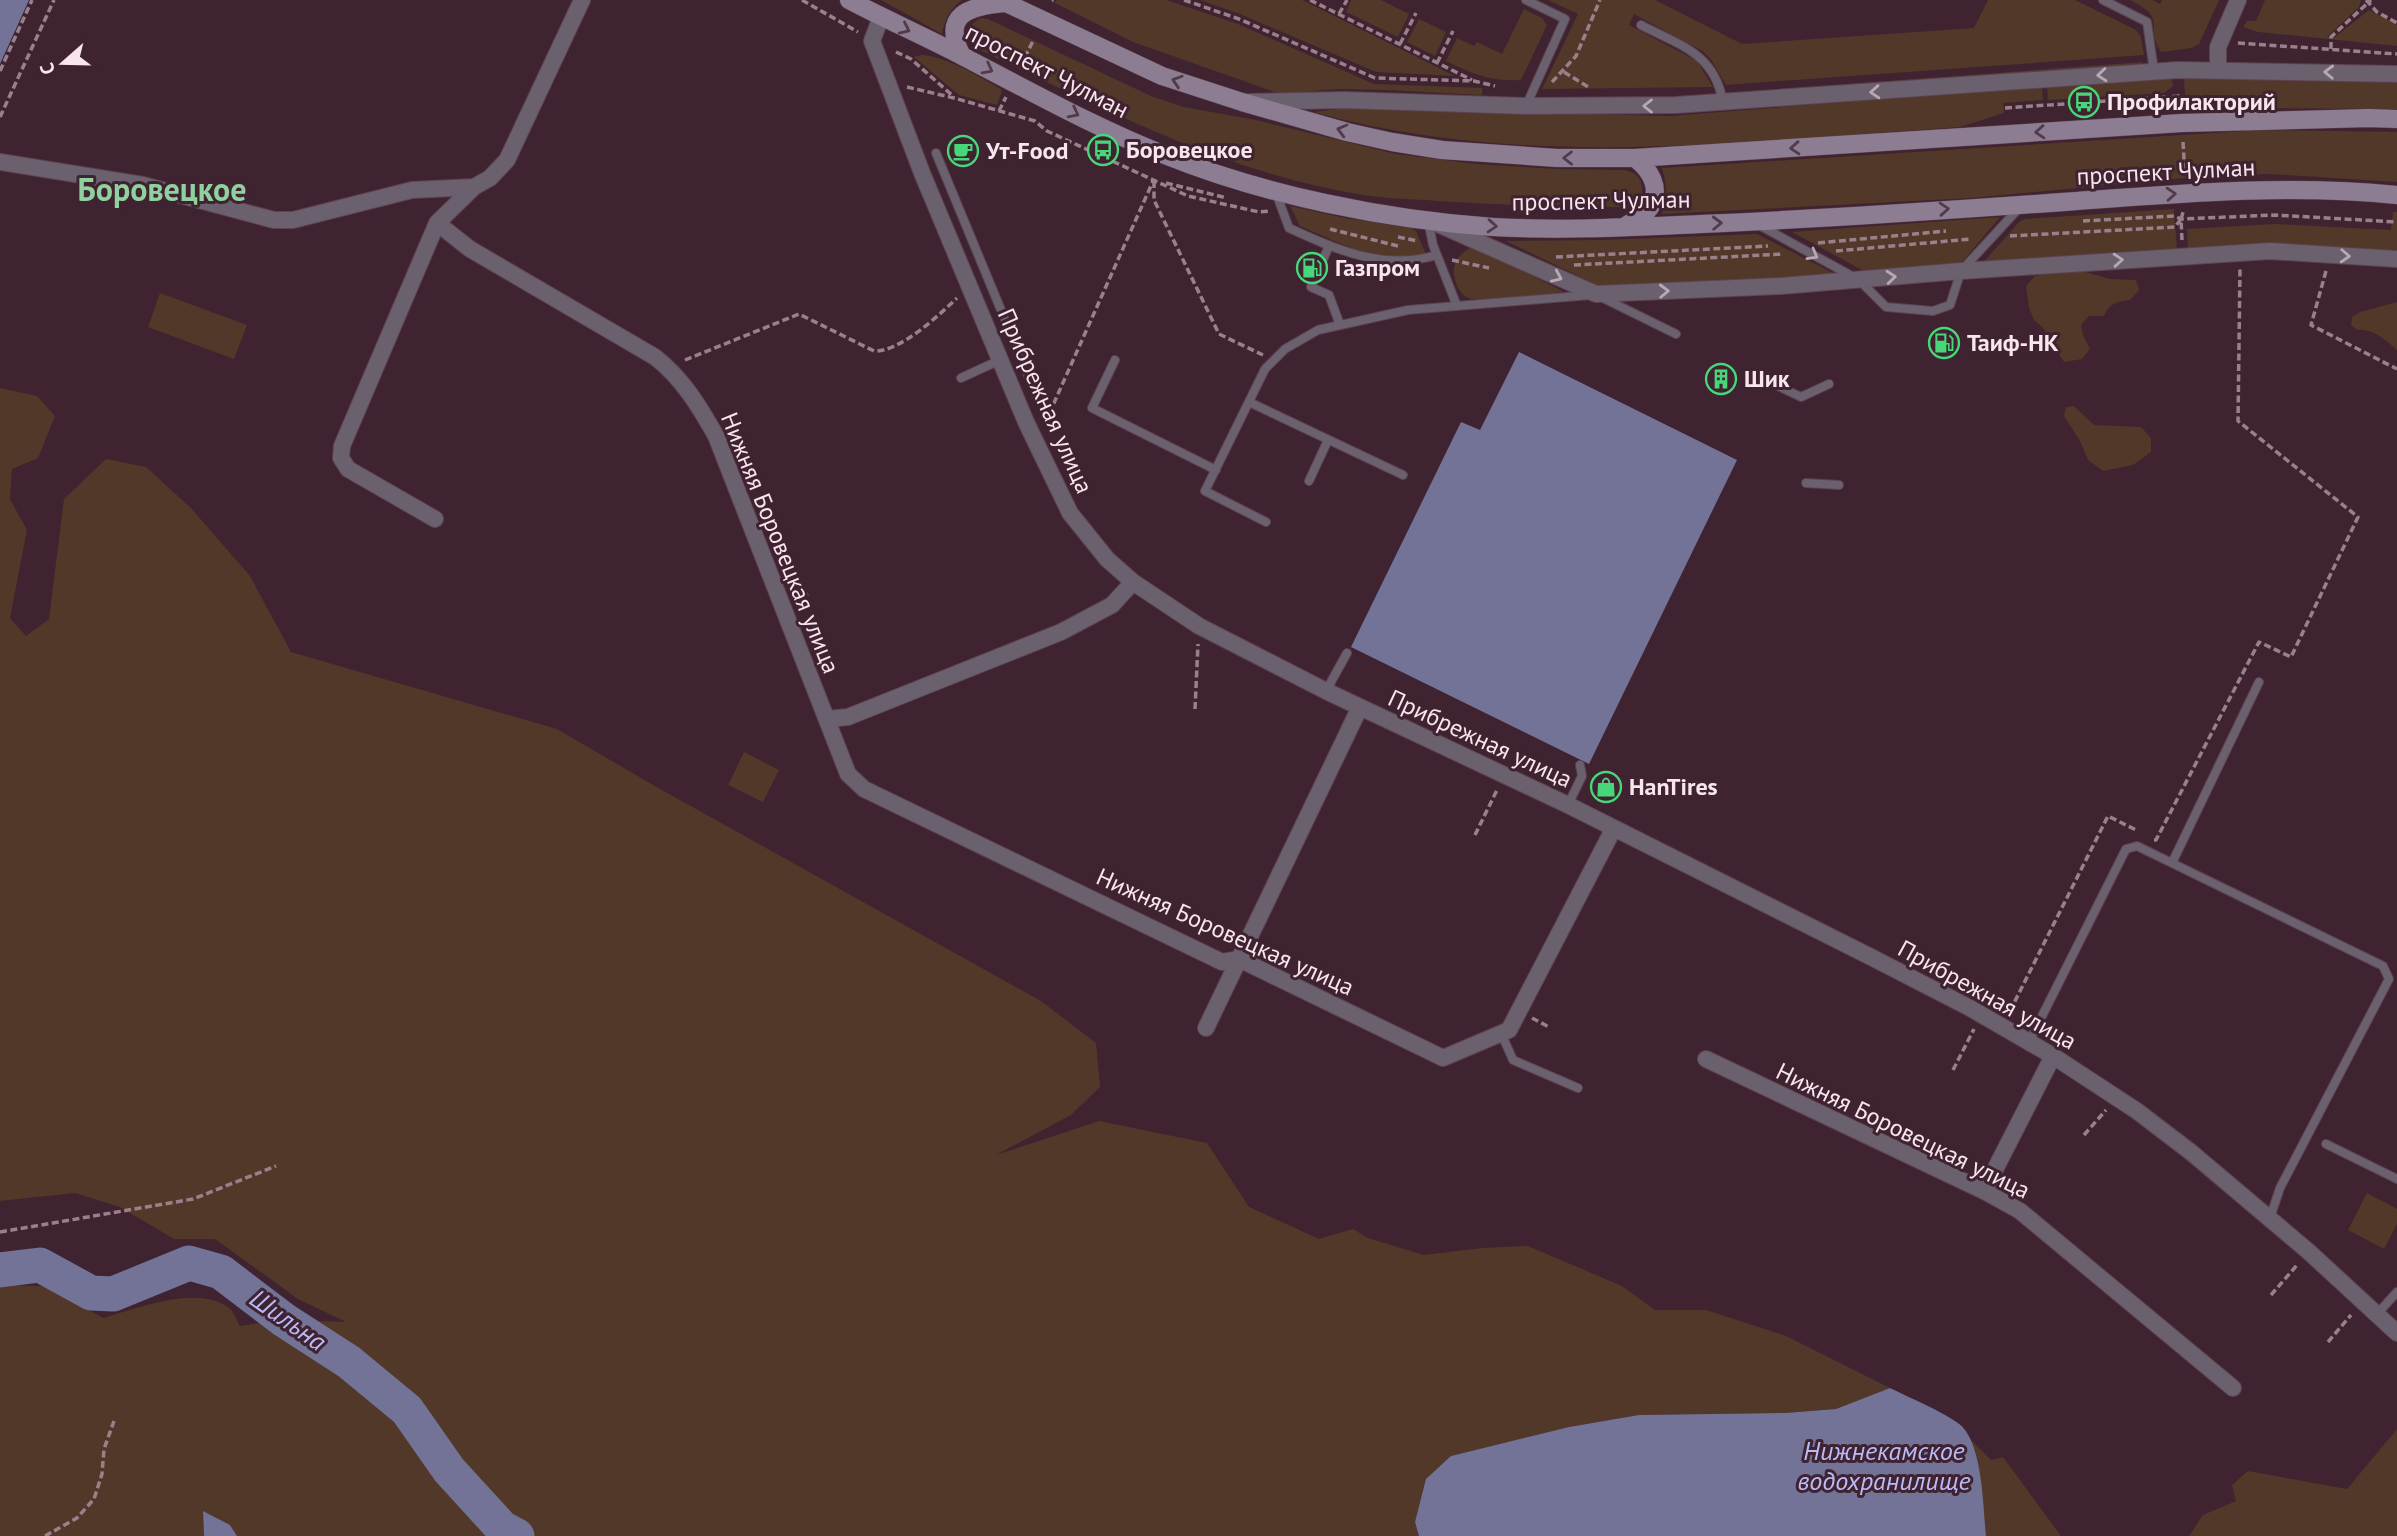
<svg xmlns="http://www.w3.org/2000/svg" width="2397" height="1536" font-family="'PT Sans',sans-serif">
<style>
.green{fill:#523828}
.water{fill:#737397}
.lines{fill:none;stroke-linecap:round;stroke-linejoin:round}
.river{stroke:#737397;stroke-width:35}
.service-casing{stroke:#5d424f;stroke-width:10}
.minor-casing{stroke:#5d424f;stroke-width:18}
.secondary-casing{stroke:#5d424f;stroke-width:19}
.path{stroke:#99818c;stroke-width:3.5;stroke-dasharray:7 3.5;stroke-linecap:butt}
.service{stroke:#6a606e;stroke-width:8}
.minor{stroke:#6a606e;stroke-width:16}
.secondary{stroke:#8c7d93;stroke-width:18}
.oneway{stroke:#523a4a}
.oneway2{stroke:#b9a9b4}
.labels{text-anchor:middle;stroke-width:6;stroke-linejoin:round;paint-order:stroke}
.street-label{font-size:24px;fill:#f9e5ee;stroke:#3f2331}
.poi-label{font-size:24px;font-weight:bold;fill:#f9e5ee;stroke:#3f2331;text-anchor:start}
.water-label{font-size:26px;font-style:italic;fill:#babaf7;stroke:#3f2331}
.district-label{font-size:32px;font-weight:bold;fill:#8fd29f;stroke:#3f2331}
</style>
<rect width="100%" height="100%" fill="#3f2331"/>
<path class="green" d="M881 0H962C950 9 945 19 942 34Z
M1057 0H1166L1238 24 1374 84 1482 88V95C1435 93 1387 89 1340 89 1319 89 1295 96 1275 92L1133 42 1055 3Z
M1200 0H1302L1455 76 1376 72 1240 14Z
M1351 0H1381L1409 14 1398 37 1346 12Z
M1548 0H1655L1742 44 1974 28 1988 0H2075L2136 30 2141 37 2144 55 1726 85 1712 61 1704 52 1634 14 1629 25 1697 61 1713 87 1542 89 1578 14Z
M2130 0H2152L2160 4 2162 0H2219L2199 44 2191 48 2161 52C2144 26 2169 19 2130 0Z
M2265 0H2361L2359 7 2327 37H2335L2369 10 2397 25V46L2258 32 2243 27 2247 21H2256Z
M1524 9 1542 18 1547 25 1521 80C1492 82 1472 74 1446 61L1457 38 1474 46 1477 42 1502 54Z
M981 18 988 19 1151 96 1184 107 1256 120 1396 154 1476 164 1558 169 1624 170C1639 173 1643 180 1642 195L1629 207C1565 207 1502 205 1438 201 1413 199 1388 199 1363 195 1226 173 1101 108 976 48 965 38 966 25 981 18Z
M1419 19 1446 32 1435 56 1407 42Z
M921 55C943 55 983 78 1002 90L997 105 959 95 914 57Z
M2143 62 2141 65 1730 94 1728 93Z
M2244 77 2397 83V109L2247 108 2186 111 2184 79Z
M2172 79 2173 86 2164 93 2048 100 2047 86Z
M2042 86 2043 100 2003 103 2004 113 1960 127C1745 141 1524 171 1314 112L1345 108 1670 116Z
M2261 130 2397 132V182L2269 174 2185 178 1971 198 1662 214C1668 198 1667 185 1662 168Z
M1290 206 1345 218 1411 228 1416 231 1426 254C1378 265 1343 244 1300 226Z
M2174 209 2177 251 1982 264 2019 222 2025 219Z
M2393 212H2397V253L2188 251 2187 229 2275 224 2391 230Z
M2000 217 1962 262 1957 266 1872 273 1862 270 1792 232Z
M1757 234 1835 274 1827 277 1601 287 1506 241 1602 240Z
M1470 248 1489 253 1564 292C1546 293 1478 304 1466 297 1459 293 1455 282 1454 274 1453 262 1459 254 1470 248Z
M2075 269 2110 279 2136 280 2139 290 2130 300C2116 302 2110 303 2104 316H2089L2081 325 2083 335 2090 349 2082 359 2064 362 2044 329 2034 320 2029 308 2026 286 2035 276Z
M160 293 247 325 234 359 148 327Z
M2397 302V350C2386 340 2372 328 2357 330L2351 325 2352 317 2360 312Z
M0 388 37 396 55 416 38 458 12 469 10 499 27 530 10 618 26 636 49 619 64 499 106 459 146 467 191 508 250 576 291 652 557 729 660 789 1041 1001 1096 1043 1100 1087 1071 1115 996 1155 1099 1121 1207 1143 1249 1207 1319 1239 1353 1229 1368 1238 1424 1255 1482 1248 1528 1246 1622 1286 1655 1310H1706L1786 1336 1890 1388 1836 1409 1785 1413 1639 1415 1569 1427 1451 1456 1415 1521 1419 1536H510L512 1534 502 1528 495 1536H237L230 1525 203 1511 204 1536H0V1285L46 1286 103 1318C137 1309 197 1284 229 1308 234 1312 237 1321 240 1326L284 1320 346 1322 298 1299 215 1239H174L120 1207 75 1193 0 1201Z
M2074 406 2094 425 2141 427 2151 438V452L2133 465 2103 471 2088 460 2080 441 2064 416 2066 407Z
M744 752 779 770 763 802 728 785Z
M2367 1193 2397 1209V1224L2384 1249 2348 1230Z
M2397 1429V1536H2189L2203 1515 2236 1501 2232 1485 2248 1471 2347 1489Z
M1970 1439 1991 1460 2003 1457 2061 1536H1986L1979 1473Z"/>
<path class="water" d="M0 0H29L0 64Z
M1519 352 1737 460 1589 764 1351 647 1461 422 1480 430Z
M1890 1388C1912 1399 1938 1409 1958 1423 1983 1440 1983 1508 1986 1536H1419L1415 1522 1426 1479 1451 1456 1569 1427 1639 1415 1785 1413 1836 1409Z
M203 1511 230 1525 237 1536H204Z"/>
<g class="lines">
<path class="river" d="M0 1270 40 1265 91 1293 113 1294 189 1263 221 1272 284 1320 349 1362 407 1410 449 1470 502 1528 517 1536"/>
<g class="service-casing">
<path id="service" d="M2103 0 2147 22 2154 71
M1641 25C1681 46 1714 53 1723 102
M1526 106 1565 19 1526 0
M936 153 1037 397
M1276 193 1289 228C1337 250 1384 271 1437 255
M1428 220 1433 245 1457 306
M1759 225 1859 280 1886 307 1933 311 1950 305 1961 271 2020 207
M1329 246 1311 287 1329 295 1340 325
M1603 298 1676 334
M1115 360 1092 408 1216 470
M961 378 1000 360
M1774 384 1801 397 1829 384
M1249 402 1403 475
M1309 481 1328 440
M1806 483 1839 485
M1266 522 1205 491 1265 369 1285 349 1318 330 1408 310 1591 295
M1326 691 1347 653
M1568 805 1582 776 1580 765
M2172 863 2259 682
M1501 1033 1513 1060 1578 1088
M2029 1042 2126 849 2137 846 2383 966 2389 979 2280 1188 2270 1218
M2326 1144 2397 1179
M2377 1314 2397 1292"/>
</g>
<g class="minor-casing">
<path id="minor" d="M881 17 872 41 922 173 1026 422 1070 513 1107 559 1133 582 1199 626 1326 691 1568 805 1869 956 1970 1008 2053 1056 2137 1111 2192 1153 2308 1251 2397 1333
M2218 69V47L2238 0
M1249 102 1344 100 1526 106 1676 105 2178 70 2397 74
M0 162 143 185 274 220H293L412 190 474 187 437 223 470 249 655 357C683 379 699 406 716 436L848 774 864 789 1222 962 1239 959 1443 1058 1509 1030 1614 828
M474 187 490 178 507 160 582 0
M1440 225 1596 294 1781 286 1961 271 2270 251 2397 259
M435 519 348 469 341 458 342 446 437 223
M828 719 848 717 1061 632 1112 605 1133 582
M1206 1028 1360 707
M1706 1059 1984 1191 2020 1211 2233 1388
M1984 1191 2053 1056"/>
</g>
<g class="secondary-casing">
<path id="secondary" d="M849 0C887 20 926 37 964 57 1030 91 1096 128 1165 155 1264 195 1387 220 1493 227 1562 231 1632 227 1701 224 1827 219 1952 210 2077 201 2183 193 2291 184 2397 195
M1000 0 1162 76 1242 102 1347 132 1392 142 1442 150 1557 158H1635L2182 123 2369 118 2397 119
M962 56C940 14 970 6 1005 3
M1624 227C1633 221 1646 215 1651 206 1661 187 1650 170 1635 158"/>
</g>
<path class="path" d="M802 0 858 32
M1184 0 1239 19 1375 78 1474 81 1495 86
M1310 0 1472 80
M2366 0 2377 12 2397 23
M1052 1 1053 0
M1339 14 1347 0
M2238 43 2397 54
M1400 44 1416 13
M2331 49V37L2371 0
M896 52 911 59 953 96
M1437 63 1453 31
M1020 67 1033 41
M0 71 32 0
M1564 72 1590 88
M1552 82 1576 56 1600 0
M907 87 954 98 1035 121 1047 131 1188 196 1259 212 1271 211
M2005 108 2180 96
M999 111 1006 97
M0 117 54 0
M2183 142 2185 176
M1154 181V200L1219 334 1263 355
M1166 183 1227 198
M2083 221 2174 216 2181 219 2275 215 2397 222
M1330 229 1398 246
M2010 236 2175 227 2181 219
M1398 237 1418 241
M2182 240 2181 219 2184 209
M1818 243 1946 231
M1836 251 1971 239
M1556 257 1768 246
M1452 260 1489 268
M1574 265 1783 254
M2326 271 2311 325 2397 369
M685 360 799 314 874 351C900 352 938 316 957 298
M1045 423 1154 179
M797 598 808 594
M1195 709 1198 644
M1475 835 1497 790
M2154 840H2156L2259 642 2291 657 2358 517 2238 421 2240 269
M2010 1011 2108 816 2138 831
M1532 1018 1549 1027
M1953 1070 1974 1029
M2084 1135 2106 1110
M0 1232 193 1199 276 1166
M2271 1295 2298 1264
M2328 1342 2351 1315
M45 1536 77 1518 94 1499 102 1474 104 1449 114 1421"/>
<use href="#service" class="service"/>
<use href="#minor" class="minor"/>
<use href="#secondary" class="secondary"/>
</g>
<defs><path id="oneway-chevron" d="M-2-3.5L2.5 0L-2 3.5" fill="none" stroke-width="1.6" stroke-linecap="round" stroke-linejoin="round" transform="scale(1.75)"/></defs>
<g class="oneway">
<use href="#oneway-chevron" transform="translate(905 29) rotate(25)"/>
<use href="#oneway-chevron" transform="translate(988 69) rotate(28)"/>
<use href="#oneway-chevron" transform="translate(1177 81) rotate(-162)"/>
<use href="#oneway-chevron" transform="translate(1074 113) rotate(27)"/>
<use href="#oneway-chevron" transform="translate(1342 130) rotate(-165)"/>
<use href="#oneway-chevron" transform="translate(2040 132) rotate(176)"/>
<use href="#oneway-chevron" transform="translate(1795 148) rotate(176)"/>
<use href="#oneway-chevron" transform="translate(1568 158) rotate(-180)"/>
<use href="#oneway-chevron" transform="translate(2171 194) rotate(-4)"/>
<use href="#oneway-chevron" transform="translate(1944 209) rotate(-4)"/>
<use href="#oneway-chevron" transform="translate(1717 223) rotate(-2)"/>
<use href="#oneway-chevron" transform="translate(1492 226) rotate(4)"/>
</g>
<g class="oneway2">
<use href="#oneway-chevron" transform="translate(2329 72) rotate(-178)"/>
<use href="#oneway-chevron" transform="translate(2102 75) rotate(175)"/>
<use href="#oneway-chevron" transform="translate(1875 92) rotate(176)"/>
<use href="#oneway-chevron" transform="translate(1648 106) rotate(180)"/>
<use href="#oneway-chevron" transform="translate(1813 255) rotate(30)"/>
<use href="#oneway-chevron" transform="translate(2345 256) rotate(3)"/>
<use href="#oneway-chevron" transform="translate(2118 260) rotate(-4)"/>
<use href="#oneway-chevron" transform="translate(1557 277) rotate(24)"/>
<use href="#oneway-chevron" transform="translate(1891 277) rotate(-5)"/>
<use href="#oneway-chevron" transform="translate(1664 291) rotate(-2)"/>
</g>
<defs>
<g id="bus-ring" transform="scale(1.575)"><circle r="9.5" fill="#3f2331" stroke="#47d779" stroke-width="1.5"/><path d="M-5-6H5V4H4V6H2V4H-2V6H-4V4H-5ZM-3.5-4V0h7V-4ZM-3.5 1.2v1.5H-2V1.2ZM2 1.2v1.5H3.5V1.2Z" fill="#47d779"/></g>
<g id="cafe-ring" transform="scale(1.575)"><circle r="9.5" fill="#3f2331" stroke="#47d779" stroke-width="1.5"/><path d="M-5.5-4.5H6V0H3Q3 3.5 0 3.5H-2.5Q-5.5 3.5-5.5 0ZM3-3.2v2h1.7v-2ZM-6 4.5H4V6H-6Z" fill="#47d779"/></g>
<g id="fuel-ring" transform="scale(1.575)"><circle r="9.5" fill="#3f2331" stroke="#47d779" stroke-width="1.5"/><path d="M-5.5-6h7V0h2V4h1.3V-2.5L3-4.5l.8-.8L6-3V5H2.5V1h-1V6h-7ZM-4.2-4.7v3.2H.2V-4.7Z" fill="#47d779"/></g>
<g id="building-ring" transform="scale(1.575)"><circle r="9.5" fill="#3f2331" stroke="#47d779" stroke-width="1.5"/><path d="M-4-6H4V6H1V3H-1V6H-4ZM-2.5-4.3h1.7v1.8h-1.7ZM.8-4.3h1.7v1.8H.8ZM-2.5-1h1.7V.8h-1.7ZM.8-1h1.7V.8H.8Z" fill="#47d779"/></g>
<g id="shop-ring" transform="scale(1.575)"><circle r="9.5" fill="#3f2331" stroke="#47d779" stroke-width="1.5"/><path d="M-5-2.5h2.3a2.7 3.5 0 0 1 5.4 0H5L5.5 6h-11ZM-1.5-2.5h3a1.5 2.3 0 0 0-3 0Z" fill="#47d779"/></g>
</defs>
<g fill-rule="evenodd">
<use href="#bus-ring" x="2084" y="102"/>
<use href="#bus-ring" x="1103" y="150"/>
<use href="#cafe-ring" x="963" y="151"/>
<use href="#fuel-ring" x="1312" y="268"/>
<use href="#fuel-ring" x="1944" y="343"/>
<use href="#building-ring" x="1721" y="379"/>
<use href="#shop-ring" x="1606" y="787"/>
</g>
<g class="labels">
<g class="street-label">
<text transform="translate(1047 71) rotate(27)" y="8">проспект Чулман</text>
<text transform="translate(2166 172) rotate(-3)" y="8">проспект Чулман</text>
<text transform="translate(1601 201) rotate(-1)" y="8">проспект Чулман</text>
<text transform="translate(1045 401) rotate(66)" y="8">Прибрежная улица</text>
<text transform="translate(780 543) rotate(68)" y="8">Нижняя Боровецкая улица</text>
<text transform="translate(1480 739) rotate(25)" y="8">Прибрежная улица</text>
<text transform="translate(1225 932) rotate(24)" y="8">Нижняя Боровецкая улица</text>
<text transform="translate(1987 995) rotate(29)" y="8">Прибрежная улица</text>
<text transform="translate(1903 1131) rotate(26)" y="8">Нижняя Боровецкая улица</text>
</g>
<g class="poi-label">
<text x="2107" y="110">Профилакторий</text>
<text x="1126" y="158">Боровецкое</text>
<text x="986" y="159">Ут-Food</text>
<text x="1335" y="276">Газпром</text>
<text x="1967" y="351">Таиф-НК</text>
<text x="1744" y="387">Шик</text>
<text x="1629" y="795">HanTires</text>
</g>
<g class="water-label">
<text transform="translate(288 1320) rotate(35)" y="9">Шильна</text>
<text x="1884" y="1460">Нижнекамское<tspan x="1884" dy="30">водохранилище</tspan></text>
</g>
<g class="district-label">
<text x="162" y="201">Боровецкое</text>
</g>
</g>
<g transform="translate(63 63) rotate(250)" stroke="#3f2331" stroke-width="5" paint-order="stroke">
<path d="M0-5L12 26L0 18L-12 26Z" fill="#f9e5ee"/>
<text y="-10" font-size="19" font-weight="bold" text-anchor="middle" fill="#f9e5ee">С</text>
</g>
</svg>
